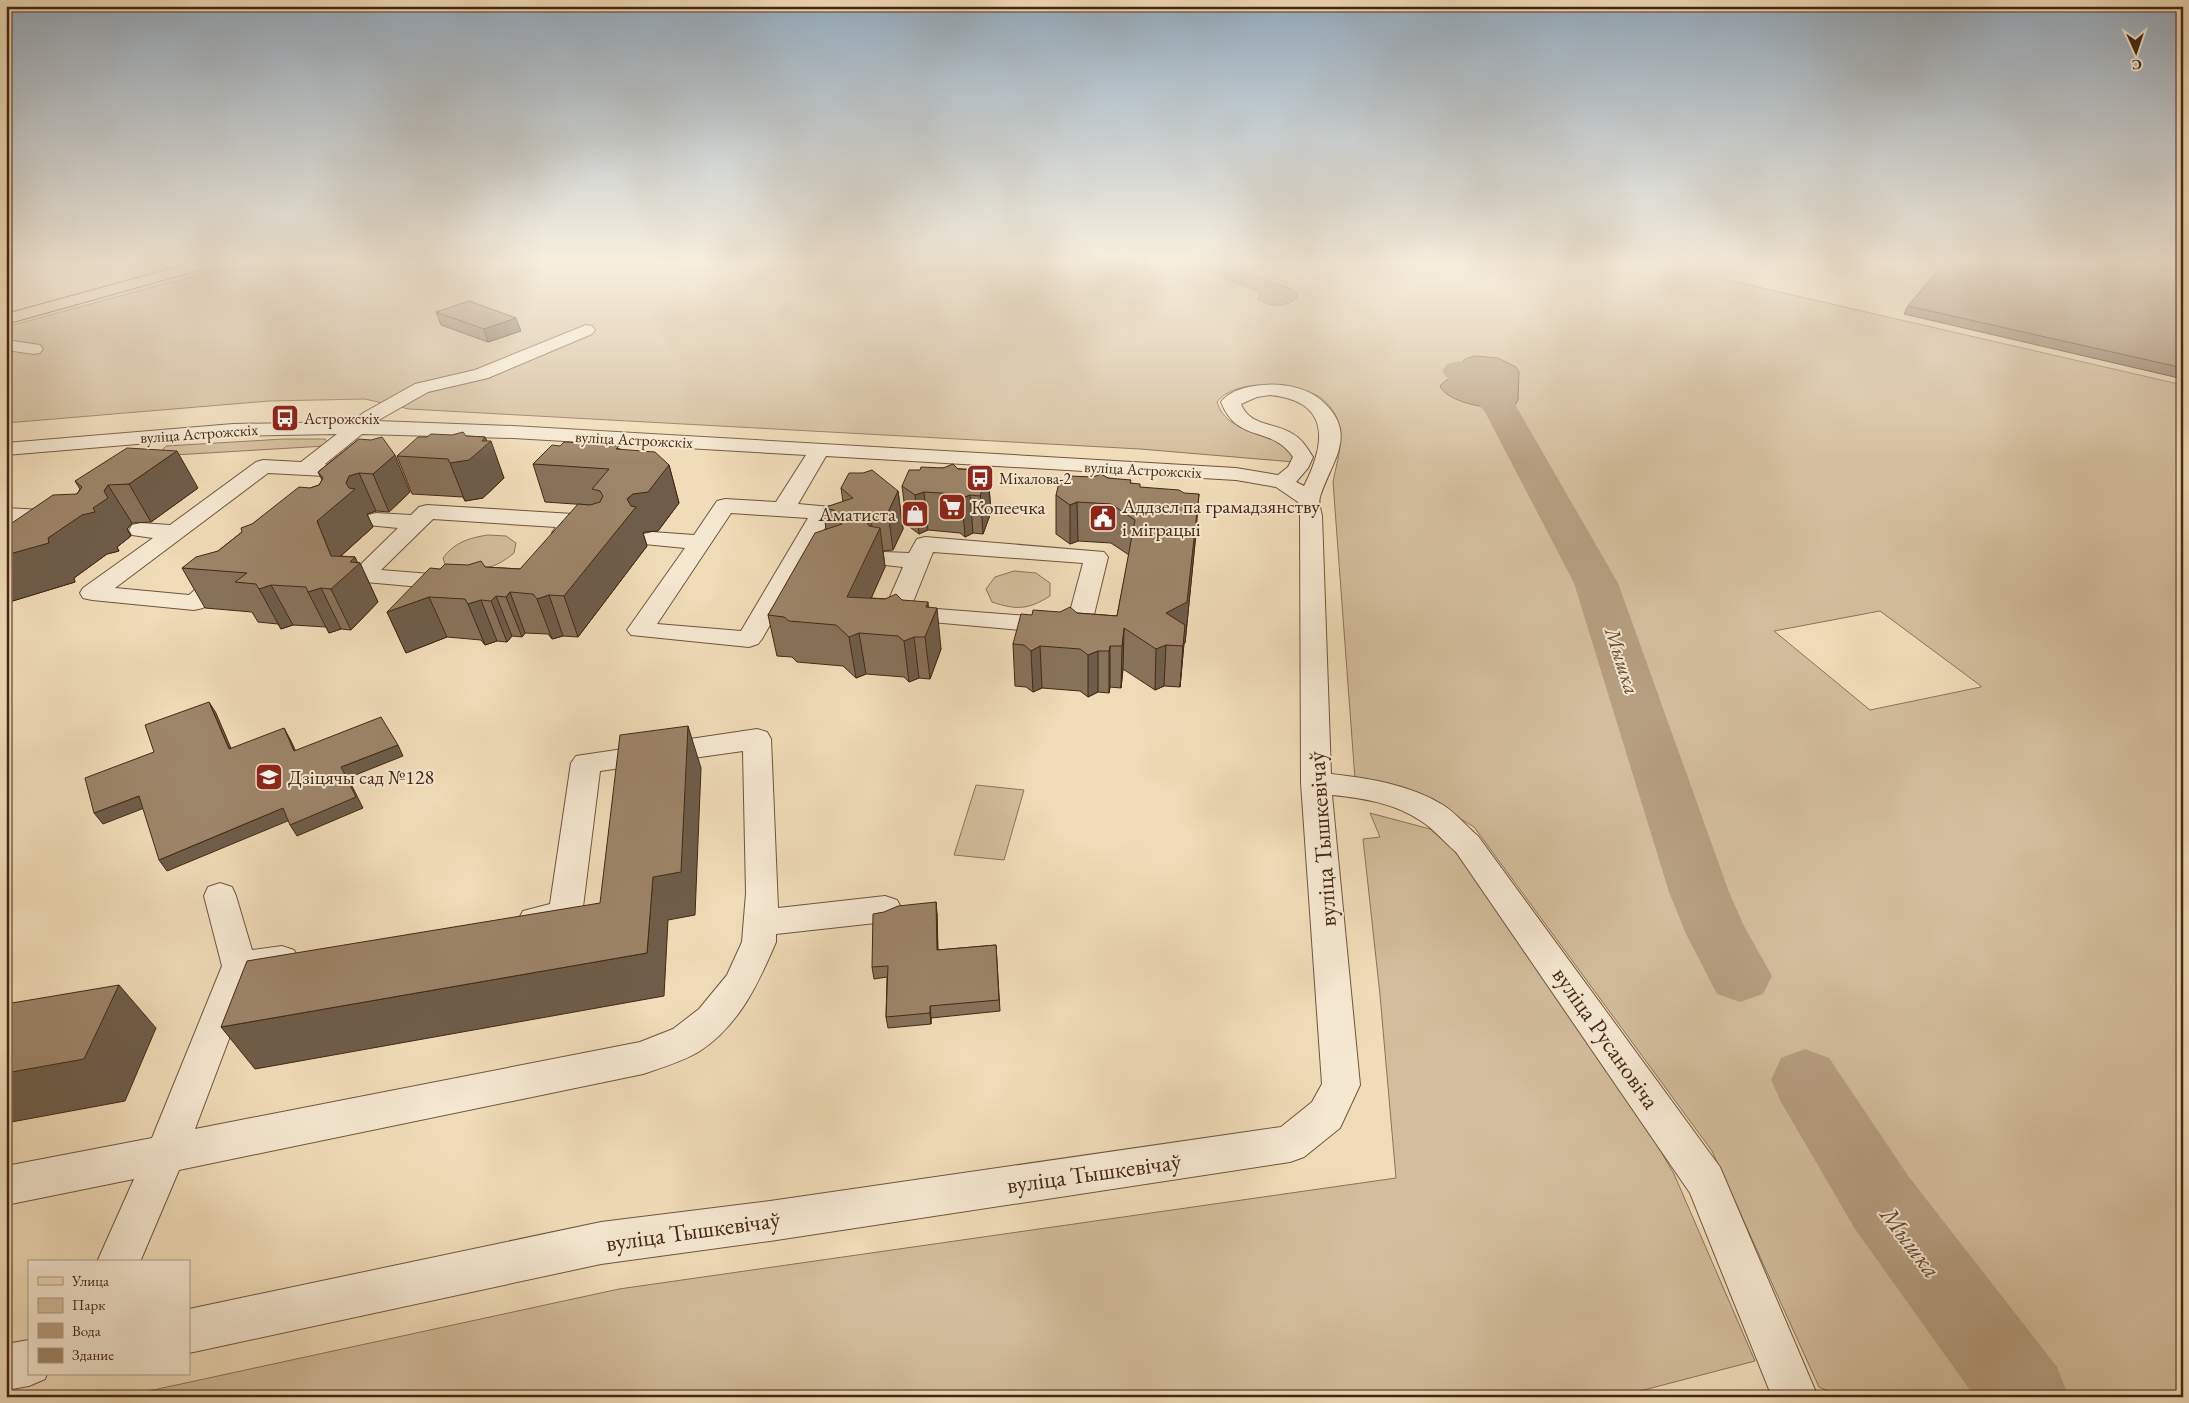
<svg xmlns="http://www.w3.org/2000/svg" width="2189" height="1403" font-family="'EB Garamond',serif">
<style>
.green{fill:#d3bd9c;stroke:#8c7258;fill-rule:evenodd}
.water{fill:#b69e80;stroke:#886e55}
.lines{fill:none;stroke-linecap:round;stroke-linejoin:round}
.river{fill:#b69e80;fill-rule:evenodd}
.minor-casing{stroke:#6f543d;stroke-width:2}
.major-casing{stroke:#442614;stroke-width:2}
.minor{fill:#f5e8d1;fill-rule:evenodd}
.major{fill:#f0dcb8;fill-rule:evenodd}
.wall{fill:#87725a;stroke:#442614}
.shaded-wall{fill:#6e5d4a;stroke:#442614}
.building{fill:#9d8569;stroke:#442614}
.labels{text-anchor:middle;stroke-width:4;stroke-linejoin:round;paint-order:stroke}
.far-poi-label{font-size:16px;fill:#442614;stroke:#f5e8d1;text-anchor:start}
.far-street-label{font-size:16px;fill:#442614;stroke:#f5e8d1}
.poi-label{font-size:20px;fill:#442614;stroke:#f5e8d1;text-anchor:start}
.water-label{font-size:21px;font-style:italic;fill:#664a34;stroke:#f5e8d1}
.near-street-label{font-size:24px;fill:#442614;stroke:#f5e8d1}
.near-water-label{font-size:25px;font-style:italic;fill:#664a34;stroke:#f5e8d1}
</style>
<rect width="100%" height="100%" fill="#f0dcb8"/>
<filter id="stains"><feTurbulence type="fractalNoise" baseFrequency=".004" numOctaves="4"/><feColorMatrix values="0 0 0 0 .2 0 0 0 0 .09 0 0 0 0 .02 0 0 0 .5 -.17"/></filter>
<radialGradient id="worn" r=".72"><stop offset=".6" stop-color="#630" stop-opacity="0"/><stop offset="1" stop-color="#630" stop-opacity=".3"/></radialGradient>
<path class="green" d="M237 264H1739L1723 279 2183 385V1397H1842L1819 1387 1712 1151 1474 827 1420 794 1355 779 1333 482C1336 465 1345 438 1338 421 1335 411 1325 399 1316 395 1292 383 1234 378 1217 402 1225 426 1245 428 1266 435 1275 438 1283 443 1291 446L1294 462 1140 449 409 409 365 399 269 401 6 423V327ZM1880 611 1981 686V687L1870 710 1774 631Z
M284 439H325L327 442 325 446 157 456 166 446Z
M488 535 506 536 516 543 514 553C490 573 476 570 446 567L443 558C455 542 469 538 488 535Z
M1014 571 1036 573 1050 583V596C1028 610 1016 610 992 602L986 589 995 577Z
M976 785 1024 790 1004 860 954 855Z
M1370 813 1430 829 1453 849 1609 1062 1674 1174 1755 1361 1617 1397H121L619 1289 1396 1178 1380 995 1363 839 1380 837Z"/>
<path class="water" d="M1190 264H1225L1290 289 1298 294 1297 297C1288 308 1269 307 1258 299L1260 293 1258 291Z
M1476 356 1498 358 1516 367 1519 372 1518 400 1515 405C1497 412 1448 404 1440 386 1445 380 1451 378 1456 374 1467 365 1454 360 1476 356Z"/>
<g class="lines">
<path class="river" d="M1459 361C1482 367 1497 383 1513 401L1618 583 1729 892 1744 926 1772 976 1763 994 1740 1002 1717 994 1686 934 1669 892 1574 583 1485 412 1469 393 1447 378 1442 371 1447 364Z
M1805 1049 1829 1058 1909 1177 2057 1367 2069 1397H1975L1855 1229 1781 1102 1771 1080 1781 1058Z"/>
<g class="minor-casing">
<path id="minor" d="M586 325 592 326 595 330 592 334 488 378 428 392 377 421 513 426 1236 468 1278 475 1288 467 1293 457C1272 425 1237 444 1221 402 1230 390 1249 386 1263 385 1281 383 1306 387 1321 400 1360 434 1331 461 1320 497 1318 503 1321 510 1322 516L1331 774C1369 778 1410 785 1443 805 1456 813 1466 826 1478 836L1720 1167 1818 1397H1772L1690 1193 1456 852C1444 842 1434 829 1421 821 1394 803 1363 798 1332 795L1360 1085 1340 1128 1304 1157 1290 1162 770 1241 601 1264 189 1353V1309L601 1222 770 1201 1281 1127 1312 1102 1322 1084 1301 783 1300 516 1298 502 1276 487 1236 480 826 456 798 504 831 507 834 512 762 639 758 644 749 647 631 635 627 630 685 548 644 544 640 539 644 534 652 532 694 535 717 501 725 499 776 502 806 455 513 438 362 434 325 464 332 466 336 470 332 474 325 476 268 473 115 588 189 595C203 583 217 565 236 570L240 575 236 580 203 608 194 610 92 600 83 598 80 593 83 588 153 538 132 535 129 530 132 525 140 523 170 525 256 462 263 460 301 462 337 434 233 436 6 455V443L233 424 352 422 363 413 415 384 475 370ZM1270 395C1331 401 1326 443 1304 486L1296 482 1308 468 1313 457C1307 448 1302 439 1293 434 1275 422 1250 427 1241 404L1257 397ZM731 513 808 518 741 631 657 624Z
M6 340 40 345 43 349 40 353 34 354 6 350Z
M427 505 573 514 581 516 584 521C576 533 570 542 555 538L552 533 556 527 433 519 381 570 455 576 464 578 467 583 464 588 455 590 354 581 350 576 354 571 398 528 368 525 365 520 368 515 376 513 411 515 419 507Z
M6 508 60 511 68 513 71 518 68 523 60 525 6 522Z
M925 537 1104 552 1108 557 1091 627 1087 632 1078 635 887 618 883 613 903 567 876 564 872 559 876 554 884 552 909 553 917 539ZM933 552 1083 563 1068 619 911 607Z
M757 729 767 732 771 739 778 908 885 896 897 900 902 909 897 918 885 922 776 934V942C758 984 740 1024 700 1051 684 1061 661 1068 643 1074L179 1170 140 1262H97L134 1179 6 1205V1166L152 1138 222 966 204 896 208 887 220 883 232 887 236 896 252 950 282 946 294 950 299 960 294 970 252 978 195 1129 640 1042 673 1029 699 1009 727 975 742 942 746 893 743 751 600 771 582 915 577 924 535 933 523 929 518 920 523 911 550 904 571 763 576 756Z
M29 1340V1374H47L45 1379 29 1386 6 1390V1344Z"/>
</g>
<g class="major-casing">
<path id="major" d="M188 264H213L210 267 6 324V314Z"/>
</g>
<use href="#minor" class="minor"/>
<use href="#major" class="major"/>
</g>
<path class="wall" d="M2183 264V379L1904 314 1908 306Z
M436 312 521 331 488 342 441 325Z
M466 436 485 437 504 478 483 498 465 501 463 497 412 494 397 456 427 437Z
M359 439 410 492 389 512 376 511 367 514 373 527 341 556 355 557 357 562 360 563 378 602 351 630 341 629 329 633 326 627 293 625 281 629 278 624 258 622 252 612 205 608 182 568 218 551 252 524 310 488 319 485 322 480 318 472Z
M598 444 620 449 669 465 679 503 658 531 644 532 643 533 647 546 578 637 563 636 552 639 548 634 525 633 522 637 512 636 507 642 497 641 485 645 481 640 447 637 406 653 387 612 440 569 485 567 520 569 589 505 545 502 533 464 560 446Z
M943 468 980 470V474H988L991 512 983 534 973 533 965 537 960 533 928 530 919 534 907 525 902 486 920 470Z
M1093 477 1108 478 1131 483 1140 487 1196 533 1185 643H1184L1180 687 1164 686 1155 690 1123 669 1121 688 1110 687 1109 693 1098 692 1088 697 1080 691 1042 688 1033 692 1026 687 1015 686 1013 644 1032 615 1077 613 1117 616 1129 555 1111 543 1078 541 1070 544 1056 534V495L1070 480Z
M75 481 198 488 151 522 132 523 127 529 131 536 117 547 119 551 107 554 74 578 75 582 6 603V527L77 494 80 489Z
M841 488 898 491 903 529 893 550 883 551 885 567 871 598 902 600 928 607 941 649 930 679 919 678 909 682 904 677 866 674 856 678 843 666 797 662 792 657 777 656 768 615 826 529 823 508 843 502Z
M937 913 938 950 996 945 1000 1011 931 1018V1024L888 1028 886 1017 887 977 874 979 872 967Z"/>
<path class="shaded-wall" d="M516 318 521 331 488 342 484 329Z
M485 437 488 444 491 441 504 478 483 498 465 501 450 463Z
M177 451 198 488 151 522 129 484Z
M395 455 410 492 389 512 373 474Z
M669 465 679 503 658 531 644 532 643 533 647 546 578 637 564 596 627 499 633 494Z
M980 470 982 491 988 474 991 512 983 534 979 474Z
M359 473 376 511 367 514 373 527 336 560 350 562 355 557 358 564 360 563 378 602 351 630 331 589V556L317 521 346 483 349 476Z
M108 485 132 523 127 529 131 536 117 547 119 551 107 554 74 578 75 582 6 603V555L48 538 104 491Z
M898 491 903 529 893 550 888 512Z
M924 492 928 530 919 534 915 495Z
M1199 494 1196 533 1185 643H1184L1180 687 1183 644 1166 645 1164 686 1155 690 1156 649Z
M970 495 973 533 965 537 962 498Z
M1077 502 1078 541 1070 544V505Z
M870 513 874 540 880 528 885 567 855 635 859 633 866 674 856 678 849 637 847 597 865 519Z
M271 585 293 625 281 629 259 589Z
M321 588 341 629 329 633 308 592Z
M510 592 525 633 522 637 506 597Z
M549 595 563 636 552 639 537 599Z
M496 596 512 636 507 642 491 601Z
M429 597 447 637 406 653 387 612Z
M481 600 497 641 485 645 468 604Z
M928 602 930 625 937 608 941 649 930 679 925 637 926 607Z
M1124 628 1123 669 1121 688 1122 646Z
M914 637 919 678 909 682 904 641Z
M1040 646 1042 688 1033 692 1031 651Z
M1110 646V687L1109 693V651Z
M1098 651V692L1088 697V655Z
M209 702 216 713 236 760 229 749Z
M688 726 701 768 695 915 668 920 664 996 255 1069 221 1027 647 953 653 877Z
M284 728 290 739 301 762 294 751Z
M398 745 403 756 348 778 363 808 297 836 290 825 341 767Z
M139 796 147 807 103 824 94 813Z
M283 808 290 820 167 871 159 860Z
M936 902 937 913 938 962 937 950Z
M119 985 156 1028 125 1101 6 1123V1073Z
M930 1006 931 1018V1024L930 1013Z"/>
<path class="building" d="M1943 264H2183V368L1908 306Z
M469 301 516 318 484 329 436 312Z
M463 432 466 436 485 437 482 441H491L469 460 450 463 448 459 397 456 418 437H427L431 434 452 435Z
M382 437 395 455 373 474 359 473 349 476 346 483 349 488 355 489 317 521 331 556 355 557 350 562 360 563 331 589 321 588 308 592 306 587 271 585 259 589 256 584 235 582 247 573 182 568 196 557 218 551 242 532 241 528 252 524 299 487 310 488 319 485 323 478 318 472 359 439 371 440Z
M594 440 598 444 619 446 616 449 655 452 669 465 648 492 633 494 627 499 631 506 636 507 564 596 549 595 537 599 533 594 510 592 506 597 496 596 491 601 481 600 468 604 465 599 429 597 387 612 430 568 440 569 445 564 468 565 481 561 485 567 520 569 578 504 590 505 600 502 603 496 600 491 592 489 609 469 533 464 552 445 560 446 564 442 584 443Z
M127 448 177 451 129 484 108 485 104 491 108 498 93 508 95 512 82 515 48 538 49 543 6 555V527L53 495 77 494 82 487 75 481Z
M953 464 958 469 980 470 979 474H988L980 496 970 495 962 498 957 494 924 492 915 495 902 486 909 470H920L921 467 943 468Z
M872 470 898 491 888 512 870 513 865 519 869 526 880 528 847 597 885 599 896 594 902 600 928 602 926 607 937 608 925 637H914L904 641 898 636 859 633 849 637 836 625 789 621 784 617 768 615 815 533 842 524 836 520 839 516 834 510 823 508 853 498 841 488 849 473H863Z
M1101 474 1108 478 1131 480 1130 483 1140 484V487L1179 490 1184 493 1199 494 1187 602 1166 613 1185 625 1183 646 1166 645 1156 649 1124 628 1122 646H1110L1109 651H1098L1088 655 1080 649 1040 646 1031 651 1024 645 1013 644 1021 614 1032 615 1033 610 1060 612 1070 607 1077 613 1117 616 1135 520 1111 504 1077 502 1070 505 1056 495 1060 479 1070 480V476L1093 477Z
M209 702 229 749 284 728 294 751 381 717 398 745 341 767 356 797 290 825 283 808 159 860 139 796 94 813 85 778 154 752 145 725Z
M688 726 681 872 653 877 647 953 221 1027 247 961 600 903 620 735Z
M936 902 937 950 996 945 999 1000 930 1006V1013L886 1017 888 966 872 967 873 914 884 912 898 906Z
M119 985 84 1059 6 1073V1004Z"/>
<linearGradient id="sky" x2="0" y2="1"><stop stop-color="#94abbe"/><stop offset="0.57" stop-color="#f8efdf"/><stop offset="1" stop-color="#f8efdf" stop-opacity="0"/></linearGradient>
<rect width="2189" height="460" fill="url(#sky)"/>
<defs>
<g id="bus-square" transform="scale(1.4375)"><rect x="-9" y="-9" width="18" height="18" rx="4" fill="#8f2418" stroke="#f5e8d1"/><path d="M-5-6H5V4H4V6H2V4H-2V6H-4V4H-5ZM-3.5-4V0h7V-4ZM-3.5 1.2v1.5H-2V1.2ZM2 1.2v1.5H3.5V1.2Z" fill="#fff"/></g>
<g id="supermarket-square" transform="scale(1.4375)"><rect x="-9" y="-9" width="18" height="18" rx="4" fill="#8f2418" stroke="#f5e8d1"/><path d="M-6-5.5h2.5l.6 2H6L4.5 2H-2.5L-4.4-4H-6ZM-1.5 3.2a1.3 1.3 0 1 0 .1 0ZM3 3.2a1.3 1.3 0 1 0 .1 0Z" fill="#fff"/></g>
<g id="shop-square" transform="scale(1.4375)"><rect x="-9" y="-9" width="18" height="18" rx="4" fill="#8f2418" stroke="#f5e8d1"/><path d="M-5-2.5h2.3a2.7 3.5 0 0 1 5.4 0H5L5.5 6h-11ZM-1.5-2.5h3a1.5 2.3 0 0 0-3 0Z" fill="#fff"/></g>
<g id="civic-square" transform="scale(1.4375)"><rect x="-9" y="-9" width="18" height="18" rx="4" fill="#8f2418" stroke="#f5e8d1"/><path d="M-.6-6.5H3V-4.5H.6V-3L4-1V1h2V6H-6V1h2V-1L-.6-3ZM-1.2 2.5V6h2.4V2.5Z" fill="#fff"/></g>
<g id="school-square" transform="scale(1.4375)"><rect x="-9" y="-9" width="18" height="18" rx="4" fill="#8f2418" stroke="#f5e8d1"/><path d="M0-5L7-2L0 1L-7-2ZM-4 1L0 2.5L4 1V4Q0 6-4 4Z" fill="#fff"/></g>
</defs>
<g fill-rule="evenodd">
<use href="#bus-square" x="285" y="418"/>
<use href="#bus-square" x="980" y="478"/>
<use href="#supermarket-square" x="952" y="507"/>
<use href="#shop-square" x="915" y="514"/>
<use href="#civic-square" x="1103" y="518"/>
<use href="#school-square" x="269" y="777"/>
</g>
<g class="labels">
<g class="far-poi-label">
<text x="304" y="424">Астрожскіх</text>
<text x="999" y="484">Міхалова-2</text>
</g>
<g class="far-street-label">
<text transform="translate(199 433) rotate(-4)" y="6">вуліца Астрожскіх</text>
<text transform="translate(634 439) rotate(3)" y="6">вуліца Астрожскіх</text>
<text transform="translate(1143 469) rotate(3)" y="6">вуліца Астрожскіх</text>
</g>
<g class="poi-label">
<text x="1122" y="513">Аддзел па грамадзянству<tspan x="1122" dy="23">і міграцыі</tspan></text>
<text x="971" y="514">Копеечка</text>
<text x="896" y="521" text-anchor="end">Аматиста</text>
<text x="288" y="784">Дзіцячы сад №128</text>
</g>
<g class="water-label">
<text transform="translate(1622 661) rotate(72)" y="7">Мышка</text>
</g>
<g class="near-street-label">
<text transform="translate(1322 839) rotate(-94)" y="8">вуліца Тышкевічаў</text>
<text transform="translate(1606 1038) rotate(55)" y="8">вуліца Русановіча</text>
<text transform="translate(1094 1173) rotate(-8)" y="8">вуліца Тышкевічаў</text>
<text transform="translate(693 1231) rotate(-8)" y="8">вуліца Тышкевічаў</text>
</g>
<g class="near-water-label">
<text transform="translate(1911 1242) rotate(53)" y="9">Мышка</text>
</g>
</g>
<rect width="2189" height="1403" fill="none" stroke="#f0dcb8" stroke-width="25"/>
<rect x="8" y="8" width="2174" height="1388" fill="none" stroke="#442614" stroke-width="2.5"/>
<rect x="12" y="12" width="2164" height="1378" fill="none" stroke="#442614"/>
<rect x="28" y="1260" width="162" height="115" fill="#f5e8d1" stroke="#ae9a85"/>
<rect x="38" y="1277" width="25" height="8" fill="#f0dcb8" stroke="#ae9a85"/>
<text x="72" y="1286" font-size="15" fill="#442614">Улица</text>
<rect x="38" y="1298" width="25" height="15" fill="#d3bd9c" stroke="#ae9a85"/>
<text x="72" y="1310" font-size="15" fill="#442614">Парк</text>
<rect x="38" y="1323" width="25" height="15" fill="#b69e80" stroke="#ae9a85"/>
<text x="72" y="1336" font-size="15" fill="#442614">Вода</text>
<rect x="38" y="1348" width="25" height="15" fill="#9d8569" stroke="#ae9a85"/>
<text x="72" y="1360" font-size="15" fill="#442614">Здание</text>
<g transform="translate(2136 52) rotate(177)" stroke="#f5e8d1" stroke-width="4" paint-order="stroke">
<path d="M0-4L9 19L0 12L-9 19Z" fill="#442614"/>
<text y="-8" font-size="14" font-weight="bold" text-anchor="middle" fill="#442614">С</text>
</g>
<rect width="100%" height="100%" filter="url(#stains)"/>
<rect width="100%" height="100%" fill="url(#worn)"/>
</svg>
